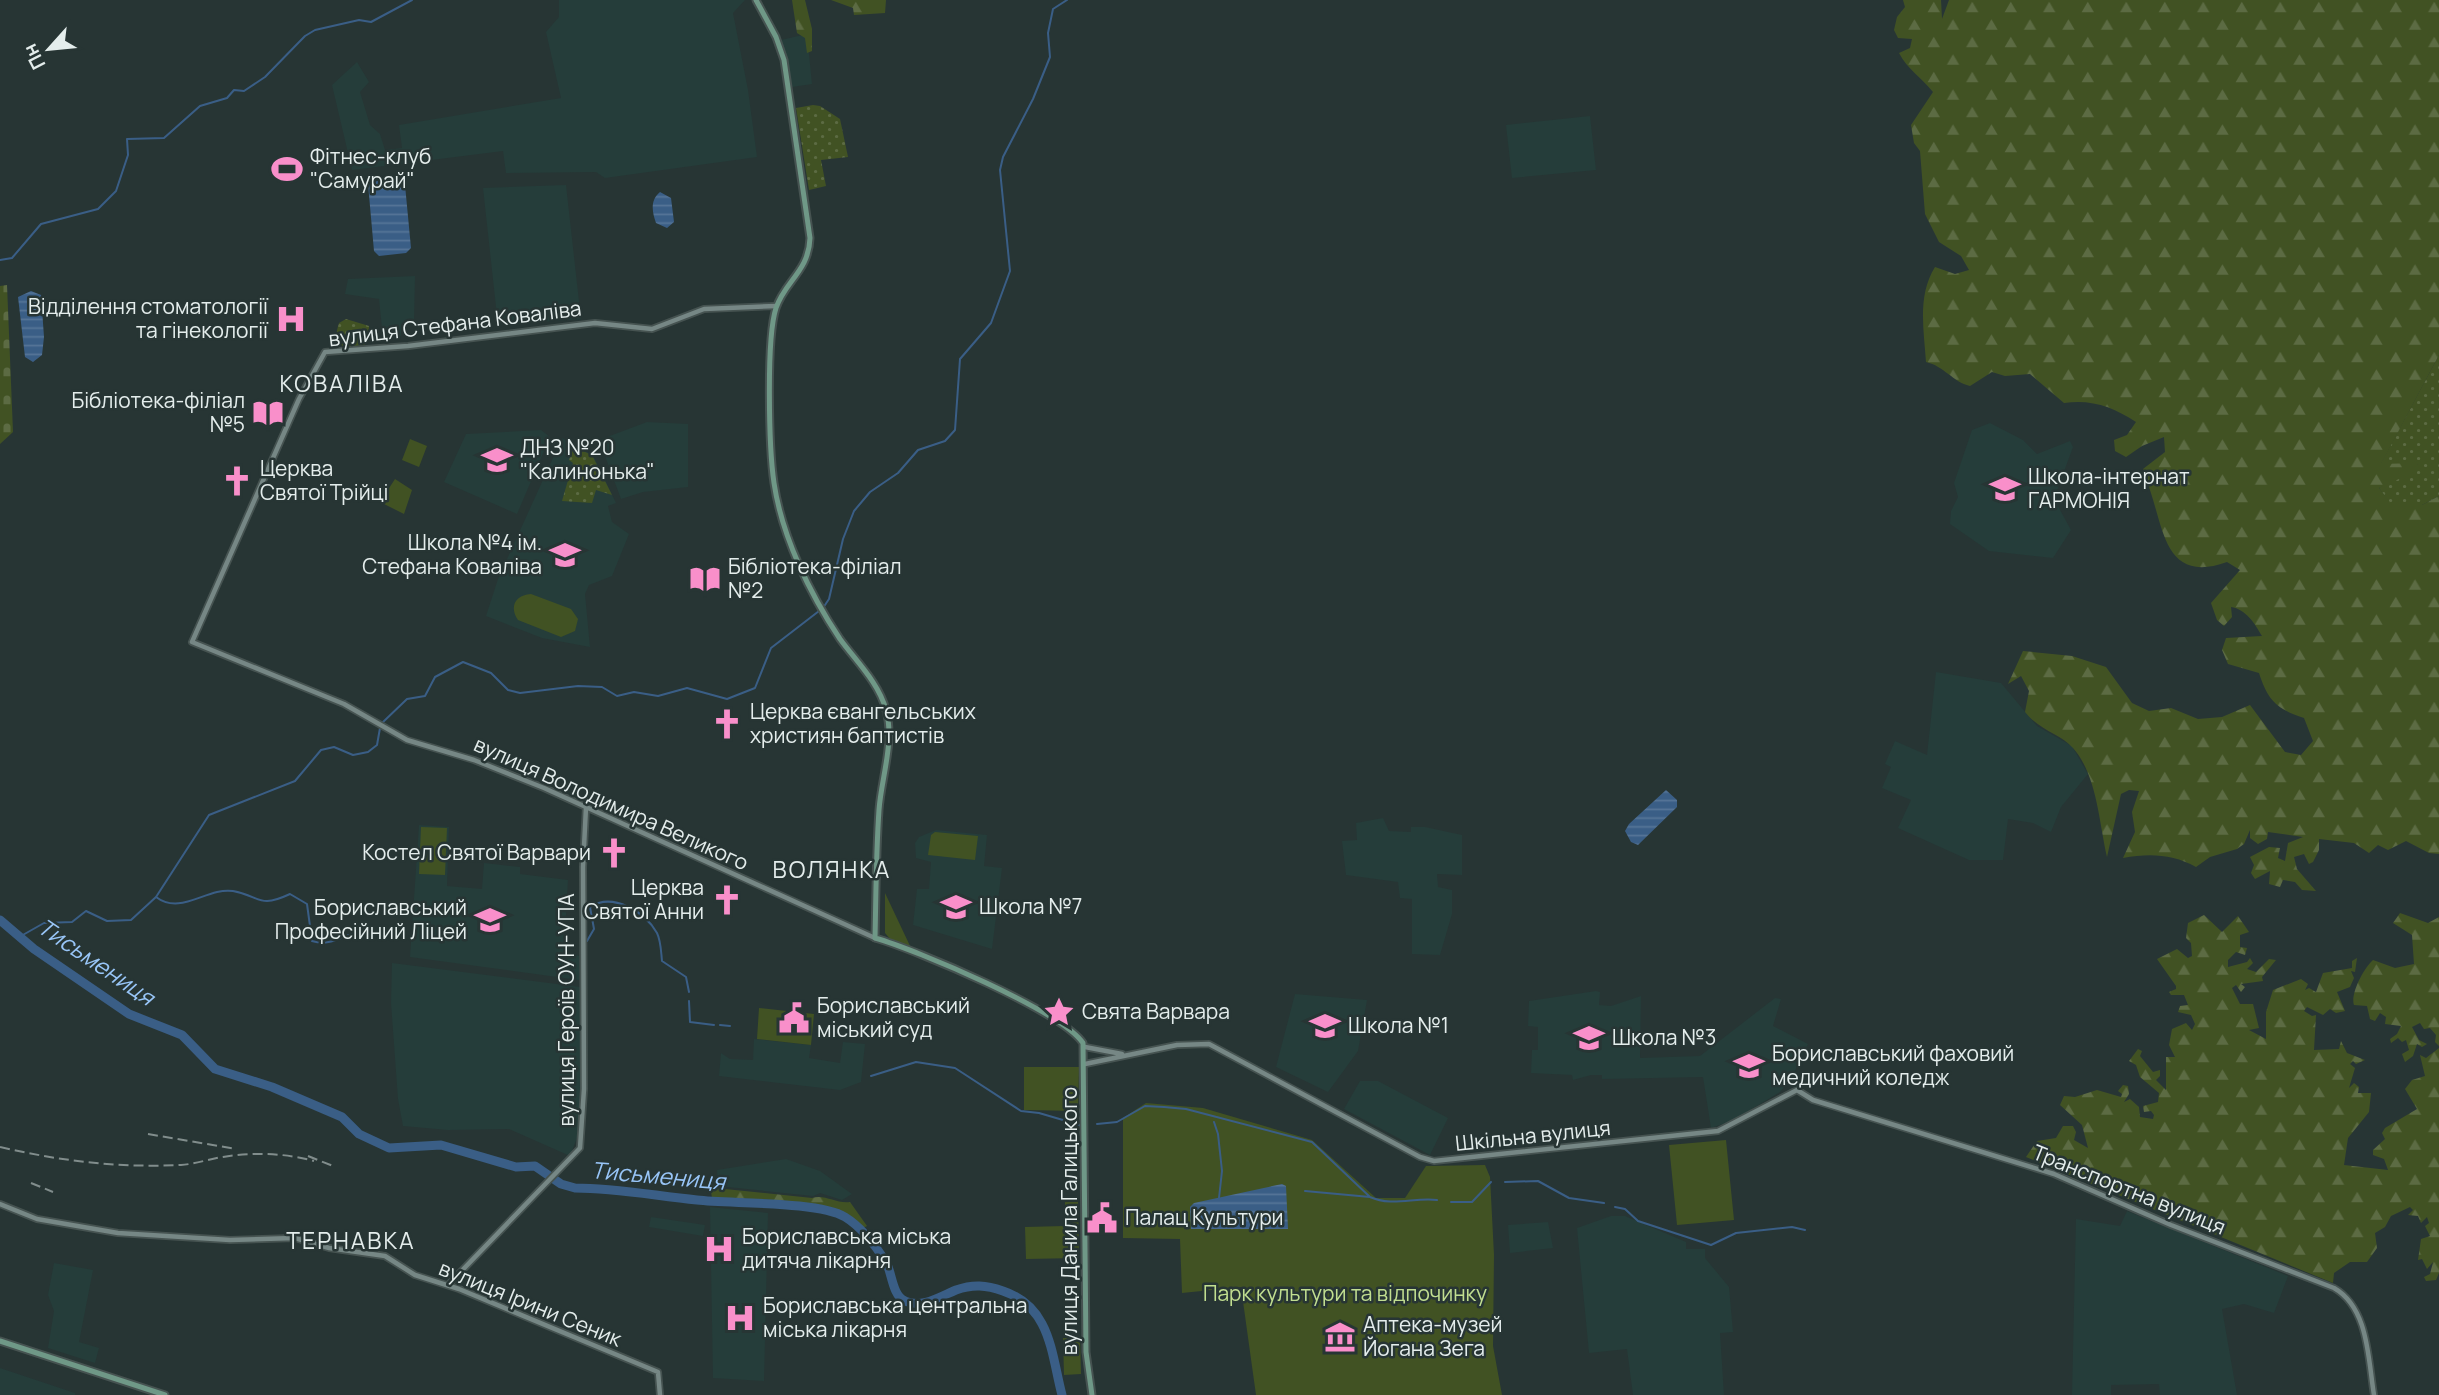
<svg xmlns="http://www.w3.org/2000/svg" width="2439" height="1395" font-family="Manrope,sans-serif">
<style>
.built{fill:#253d3a}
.grass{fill:url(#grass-dots)}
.forest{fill:url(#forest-firs)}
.cemetery{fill:url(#cemetery-stones)}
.park{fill:#415223}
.water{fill:url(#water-rules)}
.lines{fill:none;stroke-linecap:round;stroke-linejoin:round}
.stream{stroke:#3a5e86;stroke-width:2}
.river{stroke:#3a5e86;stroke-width:9}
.tertiary-casing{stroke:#465351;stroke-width:8}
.secondary-casing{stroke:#465351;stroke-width:9}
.tertiary{stroke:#768785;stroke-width:4.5}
.secondary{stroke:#6f9887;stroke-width:5}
.rail{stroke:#818d8c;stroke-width:2;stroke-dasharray:10 5;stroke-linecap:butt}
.labels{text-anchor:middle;stroke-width:5;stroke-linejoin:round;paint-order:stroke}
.poi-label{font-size:21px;fill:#e4edec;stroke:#273534;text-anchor:start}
.street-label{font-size:21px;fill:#e4edec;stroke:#273534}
.park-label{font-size:21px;fill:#c1de90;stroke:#273534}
.neighbourhood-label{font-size:23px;letter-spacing:2px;fill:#e4edec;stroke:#273534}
.water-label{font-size:23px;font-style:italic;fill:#98c5f7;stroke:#273534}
</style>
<defs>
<pattern id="grass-dots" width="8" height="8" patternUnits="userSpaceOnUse" patternTransform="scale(1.75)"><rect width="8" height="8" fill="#415223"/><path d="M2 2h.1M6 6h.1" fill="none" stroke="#5c6b43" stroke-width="1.8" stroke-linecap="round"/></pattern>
<pattern id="forest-firs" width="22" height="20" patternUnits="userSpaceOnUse" patternTransform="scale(1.75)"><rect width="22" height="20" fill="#415223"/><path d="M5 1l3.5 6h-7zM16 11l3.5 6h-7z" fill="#5c6b43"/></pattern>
<pattern id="cemetery-stones" width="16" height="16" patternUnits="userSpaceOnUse" patternTransform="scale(1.75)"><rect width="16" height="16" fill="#415223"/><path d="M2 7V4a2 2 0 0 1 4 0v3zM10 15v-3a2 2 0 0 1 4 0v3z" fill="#5c6b43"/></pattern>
<pattern id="water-rules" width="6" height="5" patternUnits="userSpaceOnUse" patternTransform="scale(1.75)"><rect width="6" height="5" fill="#3a5e86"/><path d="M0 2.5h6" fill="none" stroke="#567597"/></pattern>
</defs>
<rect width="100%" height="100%" fill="#273534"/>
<path class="built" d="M559 0H745L733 13 748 90 757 157 605 178 596 172 506 173 503 151 352 170 332 85 357 62 369 82 360 92 370 125 380 134 385 150 402 148 399 125 561 98 546 32 559 17Z
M807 34 812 84 792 87 781 40Z
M1590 116 1596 170 1512 178 1506 125Z
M566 185 581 319 498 325 483 188Z
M415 276 414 321 401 324V336L383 338 379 299 345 294 348 279Z
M647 422 688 424V487L643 492 621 499 599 440Z
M1990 423 2023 440 2037 454 2070 441 2073 447 2054 499 2071 530 2053 558 1989 551 1950 524 1951 511 1958 497 1954 483 1972 430Z
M541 430 550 437 517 514 444 482 466 434Z
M562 438 593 455 616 503 608 506 612 522 629 534 612 576 589 585 585 594 590 647 542 638 486 616 498 579Z
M1936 672 2001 683 2037 726 2072 746 2088 774 2061 807 2051 832 2033 823 2008 819 2003 860H1969L1898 828 1911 800 1882 788 1891 767 1885 764 1895 741 1927 755Z
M1383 818 1389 831 1411 832V827H1425L1462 835V875L1437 874 1438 887 1452 890V914L1440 955 1412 954V899L1400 898 1398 882 1346 875 1342 841 1357 840 1356 823Z
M419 825 449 827 447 886 482 889 484 863 520 867V874L568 880 564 950 579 956V980L410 957Z
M936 830 987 835 984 866 1002 868 992 949 913 925 917 889H929L931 862 916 858 915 843 919 837Z
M392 963 580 987V1130L570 1156 509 1129 448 1130 403 1126 398 1099 391 1003Z
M1596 991 1600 992 1599 1005 1611 1006 1641 996 1640 1058 1700 1056 1775 998 1781 999 1773 1026 1808 1044 1791 1079 1780 1092 1732 1121 1711 1128 1703 1077 1602 1079V1075H1591L1573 1080 1572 1075 1531 1073 1532 1050H1538V1027L1528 1026 1529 1001Z
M1295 994 1367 1000 1358 1051 1328 1092 1276 1067Z
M754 1039 811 1045 809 1058 840 1063 843 1042 865 1044 861 1082 840 1090 719 1076 721 1053 730 1059 753 1060Z
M1360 1081H1378L1448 1118 1430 1155 1344 1109Z
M786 1159 820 1171 852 1194 842 1200 820 1193 813 1196 718 1186 717 1170Z
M710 1207 768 1213 764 1381 713 1378Z
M2127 1211 2288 1276 2274 1313 2244 1304 2222 1309 2237 1395H2160L2159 1384 2111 1385V1395H2072L2076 1219 2120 1226Z
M1611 1216H1625L1686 1242V1249H1705V1258L1729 1287 1733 1332 1720 1333 1724 1395H1633L1627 1349 1589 1353 1577 1228Z
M651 1217 705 1225 703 1236 649 1227Z
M1548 1222 1553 1248 1510 1253 1508 1225Z
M54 1263 93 1270 79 1342 99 1348 95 1363 48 1348 54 1311 48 1295Z
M0 1368 75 1393V1395H0Z"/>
<path class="grass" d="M813 105 820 106 840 119 848 157 821 160 826 186 809 190 796 108Z
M346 319 369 326 370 340 364 345 344 347C334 340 336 333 339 323Z
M2439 355V496L2422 505H2391L2379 488 2418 464 2380 465Z
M574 447 592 455 612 495 596 490 592 503 562 501 573 463 569 460Z"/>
<path class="forest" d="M792 0H805L812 29V51L807 53 805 38 797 33Z
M831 0H886L885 13 854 15 853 8Z
M1903 0H1941L1942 19 1949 0H2439V355L2381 464 2419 463 2410 474 2379 488 2392 505H2422L2439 496V854L2429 853 2406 841 2388 850 2378 845 2369 853 2354 843 2319 839V850L2313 862 2309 864 2304 854 2294 857 2297 869 2316 891 2302 890 2295 882 2283 880 2280 887 2269 884 2270 871 2255 879 2251 873 2254 865 2250 857 2269 847 2280 848 2278 858 2285 861 2288 843 2303 837 2268 832 2267 839 2258 844 2250 838V830L2244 844 2237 849 2210 857 2196 867C2173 854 2149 853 2123 858L2135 832 2132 812 2139 791 2129 790 2121 794 2107 857C2099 822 2097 775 2073 748 2061 734 2040 731 2025 712L2029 691 2021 676 2008 684 2023 651 2072 656 2106 667 2132 703 2149 711 2171 708 2198 719 2222 717 2250 705 2285 752 2301 755 2313 741 2304 718C2277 709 2268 701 2259 673L2228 664 2222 650 2226 638 2262 636C2255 624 2246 609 2231 607L2232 617 2224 626 2217 620 2211 603 2240 570 2227 562C2166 584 2164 531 2150 490 2148 482 2144 477 2143 469L2165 452 2164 437 2142 446 2126 457 2115 451 2114 440 2127 435 2136 422C2113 407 2092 399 2064 403L2030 374 2005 376 1992 372 1970 386C1953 382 1944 366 1926 362 1924 330 1917 296 1935 267L1955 274 1969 270 1961 256 1939 242 1925 214 1920 151 1914 143 1911 125 1933 92C1921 77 1908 70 1899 53L1910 48 1912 39 1898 38 1894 30 1897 17 1905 7Z
M2400 913 2428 923 2439 917V1046L2435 1042 2436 1035 2430 1028 2424 1029 2420 1023 2412 1027 2419 1040 2427 1044 2422 1047 2417 1044 2413 1056 2405 1062 2402 1054 2409 1050 2406 1040 2402 1042 2398 1038 2391 1043 2390 1039 2397 1034 2401 1026 2385 1024 2386 1017 2380 1013 2375 1021 2370 1019 2367 1006 2354 1005C2350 994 2364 968 2373 960L2395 968 2414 964 2412 935 2393 923Z
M2204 915 2222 932 2238 916 2249 932 2240 935V947L2247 948 2245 955 2236 952 2228 960V967L2247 962 2250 958 2253 963 2247 969 2256 972 2269 959 2276 960 2262 977 2263 981 2241 984 2245 987 2241 992 2236 985 2232 988 2240 1004H2253L2259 1028 2249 1030 2266 1039V1012L2273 990 2301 979 2308 984 2305 990 2309 988 2316 992 2323 973 2352 968V961L2357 958 2355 972 2351 971 2354 978 2350 987 2337 992 2345 1011 2336 1013 2330 1009 2323 1015 2307 1007 2304 1011 2312 1016 2316 1015 2314 1050 2339 1049 2341 1041 2347 1053 2365 1060 2356 1064 2353 1061 2350 1064 2355 1068 2349 1088 2354 1083 2359 1087 2358 1093H2371L2369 1112 2348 1138 2344 1165 2388 1170 2384 1159 2373 1155V1150L2385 1139 2382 1133 2385 1128 2417 1109 2405 1089 2412 1080 2425 1076 2420 1055 2426 1058 2439 1048V1273L2436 1280 2426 1281 2424 1277 2430 1274 2433 1262 2427 1269 2422 1259 2418 1260 2421 1239 2430 1236 2425 1226 2429 1223 2427 1217 2421 1223 2418 1216 2408 1215 2413 1210 2410 1207 2391 1216 2385 1227 2375 1233 2377 1248 2367 1262H2350L2334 1273 2333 1283 2026 1157 2037 1141 2056 1138 2063 1126H2073L2076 1132 2074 1140 2088 1148 2082 1125 2060 1105 2064 1096 2075 1097 2097 1090 2121 1097 2122 1094 2118 1091 2123 1085 2128 1086 2129 1094 2124 1102 2130 1099 2139 1107 2140 1117 2153 1119 2154 1115 2151 1111 2144 1112 2143 1106 2158 1102 2159 1093 2140 1077 2136 1065 2129 1061 2138 1049 2142 1051 2140 1056 2153 1072 2160 1070V1076L2156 1080 2166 1090V1057H2175L2169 1045 2172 1029 2186 1023 2192 1030 2195 1024 2191 1015 2178 1012 2180 1006 2188 1005 2184 995H2171L2169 992 2176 989V986L2157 959 2177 949 2188 958 2192 956 2191 943 2186 938 2188 923Z
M715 1188 812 1198C825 1194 836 1204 850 1202L867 1226 863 1228C858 1224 853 1217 847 1214 824 1199 742 1199 712 1198L711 1191Z"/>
<path class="cemetery" d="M7 285 13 432 0 444V286Z"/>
<path class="park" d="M410 439 427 446 419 467 402 460Z
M395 479 412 490 404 514 380 502Z
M531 594 571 609 578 619 575 631 561 637 518 620C509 607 515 595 531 594Z
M421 827 447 828 445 875 419 874Z
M935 832 978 836 975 860 928 855 931 835Z
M885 893 911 948 891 940 885 933Z
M759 1008 814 1014 811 1045 757 1039Z
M1024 1067H1079L1078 1111 1024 1110Z
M1146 1103 1203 1108 1312 1140 1376 1198H1405L1426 1166 1485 1165 1490 1177 1494 1255 1493 1346 1502 1395H1256L1241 1287 1182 1293 1180 1239 1123 1238V1118Z
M1726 1140 1734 1220 1677 1225 1669 1145Z
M1078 1200 1079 1258 1026 1259 1025 1227 1065 1226V1201Z
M1063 1338H1080L1081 1374 1064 1375Z"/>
<path class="water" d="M396 175 405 185 411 248 406 253 379 256 374 251 368 184Z
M660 192 671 198 674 222 667 228 656 223C652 212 650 200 660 192Z
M31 291 41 295 44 337 42 355 33 362 25 357 18 297Z
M1666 790 1677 800V807L1638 845 1631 842 1625 831 1629 824Z
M1282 1184 1286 1186 1288 1229H1191L1190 1207 1194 1203Z"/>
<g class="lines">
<path class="stream" d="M0 260 12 258 41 224 98 209 116 191 128 155 127 139 164 138 200 106 227 98 234 90 244 91 265 77 305 36 315 30 359 20 371 22 412 0
M823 608 829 599 843 539 854 511 870 492 898 473 918 450 945 441 955 430 960 359 991 323 1010 271 1000 170 1003 157 1033 99 1050 57 1048 33 1053 9 1067 0
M382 723 407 699 425 696 435 677 463 662 491 673 508 690 520 693 578 686 602 687 617 696 634 692 658 696 687 688 727 699 755 688 771 648 819 611
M156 897C181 916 207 887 233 891 261 896 258 909 290 894L307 904 312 941C336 948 346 929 367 934
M21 936 44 923 72 922 86 911 107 921 131 920 156 897 209 815 295 781 321 750 334 747 353 755 368 752 377 745 380 728
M587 941 594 929 590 907C613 892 645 912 657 933 661 941 661 952 662 961L686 977 689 992
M689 1001 690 1022 714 1025
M720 1025 730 1026
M871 1076 916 1062 955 1068 1021 1111 1039 1113 1080 1125
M1214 1122 1218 1134 1222 1171 1219 1198
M1097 1124 1117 1122 1145 1106 1164 1107 1186 1109 1312 1142 1370 1197
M1505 1182 1538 1181 1569 1198 1604 1203
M1305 1191 1370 1197C1392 1207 1415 1197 1437 1200
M1451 1202H1472L1491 1182
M1615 1207 1625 1209 1638 1221 1711 1245 1736 1233 1792 1227 1805 1230"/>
<path class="river" d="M0 920 34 949 129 1014 182 1035 215 1069 272 1087 342 1117 359 1134 389 1148 441 1145 516 1167 535 1166 561 1184 575 1188C616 1188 656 1196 697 1200 731 1204 818 1201 845 1217 863 1228 876 1246 887 1264 892 1275 893 1296 905 1301 922 1309 941 1296 956 1290 973 1284 986 1285 1003 1291 1051 1307 1051 1353 1062 1395"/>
<g class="tertiary-casing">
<path id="tertiary" d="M776 306 704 309 652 329 595 323 408 346 325 352 299 399 192 642 344 704 407 740 474 760 544 788 875 938
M1085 1047 1122 1054
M1085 1064 1177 1045 1209 1044 1420 1157 1434 1161 1718 1131 1797 1090 1813 1100 2054 1174 2171 1225 2334 1288C2369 1308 2368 1360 2374 1395
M0 1204 37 1219 118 1233 230 1240 295 1238 329 1248 385 1256 415 1275 459 1289 658 1372 660 1395
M448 1285 580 1148 584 1089 583 867 586 807"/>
</g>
<g class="secondary-casing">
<path id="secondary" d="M756 0 776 37 784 60 810 238C809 271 785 281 776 308 766 339 769 449 774 483 782 537 810 594 840 639 856 661 879 683 886 710 895 742 881 779 879 810 876 853 876 896 875 938 917 950 1061 1011 1083 1043L1086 1352 1092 1395
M0 1341 165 1395"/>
</g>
<use href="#tertiary" class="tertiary"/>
<use href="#secondary" class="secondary"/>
<path class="rail" d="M148 1134 236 1149
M0 1147C60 1161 119 1168 181 1165 195 1164 209 1159 223 1157 253 1152 285 1153 314 1161
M308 1156 333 1166
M31 1183 53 1192"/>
</g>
<defs>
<g id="stadium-bare" transform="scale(2.415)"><path d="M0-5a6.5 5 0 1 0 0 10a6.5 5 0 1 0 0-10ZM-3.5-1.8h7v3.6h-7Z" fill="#f98fca" stroke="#273534" stroke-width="2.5" paint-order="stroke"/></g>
<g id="hospital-bare" transform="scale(2.415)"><path d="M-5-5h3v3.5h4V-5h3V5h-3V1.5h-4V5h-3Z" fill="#f98fca" stroke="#273534" stroke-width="2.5" paint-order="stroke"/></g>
<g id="library-bare" transform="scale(2.415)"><path d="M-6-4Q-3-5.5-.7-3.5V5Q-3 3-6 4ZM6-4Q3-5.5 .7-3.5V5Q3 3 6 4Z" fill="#f98fca" stroke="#273534" stroke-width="2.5" paint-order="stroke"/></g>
<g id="school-bare" transform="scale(2.415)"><path d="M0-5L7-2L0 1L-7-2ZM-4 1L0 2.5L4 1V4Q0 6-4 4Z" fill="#f98fca" stroke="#273534" stroke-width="2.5" paint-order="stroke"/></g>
<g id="church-bare" transform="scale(2.415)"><path d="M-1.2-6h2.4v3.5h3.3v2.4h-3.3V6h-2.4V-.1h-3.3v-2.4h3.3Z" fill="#f98fca" stroke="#273534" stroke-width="2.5" paint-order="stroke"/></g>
<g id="university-bare" transform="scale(2.415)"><path d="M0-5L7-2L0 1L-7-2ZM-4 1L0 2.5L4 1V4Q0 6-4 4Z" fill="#f98fca" stroke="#273534" stroke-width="2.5" paint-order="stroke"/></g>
<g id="sight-bare" transform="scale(2.415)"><path d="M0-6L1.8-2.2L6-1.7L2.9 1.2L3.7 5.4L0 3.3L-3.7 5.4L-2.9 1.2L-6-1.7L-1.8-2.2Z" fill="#f98fca" stroke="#273534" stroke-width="2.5" paint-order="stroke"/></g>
<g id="civic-bare" transform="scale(2.415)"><path d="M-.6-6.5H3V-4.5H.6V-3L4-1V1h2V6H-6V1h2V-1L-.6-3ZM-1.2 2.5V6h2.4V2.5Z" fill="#f98fca" stroke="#273534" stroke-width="2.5" paint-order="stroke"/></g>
<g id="museum-bare" transform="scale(2.415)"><path d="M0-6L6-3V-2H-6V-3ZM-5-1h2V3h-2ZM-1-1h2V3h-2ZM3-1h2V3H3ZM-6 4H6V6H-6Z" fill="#f98fca" stroke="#273534" stroke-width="2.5" paint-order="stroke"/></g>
</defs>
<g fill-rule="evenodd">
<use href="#stadium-bare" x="287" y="169"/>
<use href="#hospital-bare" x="291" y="319"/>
<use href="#library-bare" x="268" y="413"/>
<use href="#school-bare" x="497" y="460"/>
<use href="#church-bare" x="237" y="481"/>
<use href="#school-bare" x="2005" y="489"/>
<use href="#school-bare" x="565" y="555"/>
<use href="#library-bare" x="705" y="579"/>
<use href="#church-bare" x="727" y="724"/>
<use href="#church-bare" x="614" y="853"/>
<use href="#church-bare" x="727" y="900"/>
<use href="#school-bare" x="956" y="907"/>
<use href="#university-bare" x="490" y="920"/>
<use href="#sight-bare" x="1059" y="1012"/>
<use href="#civic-bare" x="794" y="1018"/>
<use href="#school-bare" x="1325" y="1026"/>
<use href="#school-bare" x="1589" y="1038"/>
<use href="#university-bare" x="1749" y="1066"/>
<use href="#civic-bare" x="1102" y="1218"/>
<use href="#hospital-bare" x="719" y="1249"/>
<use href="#hospital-bare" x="740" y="1318"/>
<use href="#museum-bare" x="1340" y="1337"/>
</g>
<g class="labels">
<g class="poi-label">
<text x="310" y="164">Фітнес-клуб<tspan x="310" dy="24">"Самурай"</tspan></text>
<text x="268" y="314" text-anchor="end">Відділення стоматології<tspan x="268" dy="24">та гінекології</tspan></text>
<text x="245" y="408" text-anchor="end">Бібліотека-філіал<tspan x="245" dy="24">№5</tspan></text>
<text x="520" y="455">ДНЗ №20<tspan x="520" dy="24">"Калинонька"</tspan></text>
<text x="260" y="476">Церква<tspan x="260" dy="24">Святої Трійці</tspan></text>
<text x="2028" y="484">Школа-інтернат<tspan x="2028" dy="24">ГАРМОНІЯ</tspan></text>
<text x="542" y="550" text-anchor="end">Школа №4 ім.<tspan x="542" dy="24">Стефана Коваліва</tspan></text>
<text x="728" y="574">Бібліотека-філіал<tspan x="728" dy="24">№2</tspan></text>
<text x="750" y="719">Церква євангельських<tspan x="750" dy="24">християн баптистів</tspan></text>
<text x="591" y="860" text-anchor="end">Костел Святої Варвари</text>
<text x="704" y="895" text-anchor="end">Церква<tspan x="704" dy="24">Святої Анни</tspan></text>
<text x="979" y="914">Школа №7</text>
<text x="467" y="915" text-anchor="end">Бориславський<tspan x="467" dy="24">Професійний Ліцей</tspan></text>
<text x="817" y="1013">Бориславський<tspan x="817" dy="24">міський суд</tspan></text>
<text x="1082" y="1019">Свята Варвара</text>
<text x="1348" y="1033">Школа №1</text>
<text x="1612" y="1045">Школа №3</text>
<text x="1772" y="1061">Бориславський фаховий<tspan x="1772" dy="24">медичний коледж</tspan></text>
<text x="1125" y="1225">Палац Культури</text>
<text x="742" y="1244">Бориславська міська<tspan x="742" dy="24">дитяча лікарня</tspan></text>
<text x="763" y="1313">Бориславська центральна<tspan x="763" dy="24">міська лікарня</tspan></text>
<text x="1363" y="1332">Аптека-музей<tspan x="1363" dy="24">Йогана Зега</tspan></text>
</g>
<g class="street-label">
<text transform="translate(455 324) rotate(-7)" y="7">вулиця Стефана Коваліва</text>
<text transform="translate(611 804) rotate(24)" y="7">вулиця Володимира Великого</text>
<text transform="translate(567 1010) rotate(-90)" y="7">вулиця Героїв ОУН-УПА</text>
<text transform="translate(1533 1136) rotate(-6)" y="7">Шкільна вулиця</text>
<text transform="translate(2129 1190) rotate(22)" y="7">Транспортна вулиця</text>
<text transform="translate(1070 1221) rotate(-90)" y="7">вулиця Данила Галицького</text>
<text transform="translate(530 1304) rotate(22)" y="7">вулиця Ірини Сеник</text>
</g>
<g class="park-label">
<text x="1345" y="1301">Парк культури та відпочинку</text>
</g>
<g class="neighbourhood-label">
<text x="342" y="392">КОВАЛІВА</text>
<text x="832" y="878">ВОЛЯНКА</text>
<text x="351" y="1249">ТЕРНАВКА</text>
</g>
<g class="water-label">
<text transform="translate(96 962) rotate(34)" y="8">Тисьмениця</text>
<text transform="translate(658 1176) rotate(5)" y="8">Тисьмениця</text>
</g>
</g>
<g transform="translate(49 49) rotate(243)" stroke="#273534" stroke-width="5" paint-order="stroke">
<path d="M0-5L12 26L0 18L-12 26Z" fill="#e4edec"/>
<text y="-10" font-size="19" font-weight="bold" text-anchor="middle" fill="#e4edec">Пн</text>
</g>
</svg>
